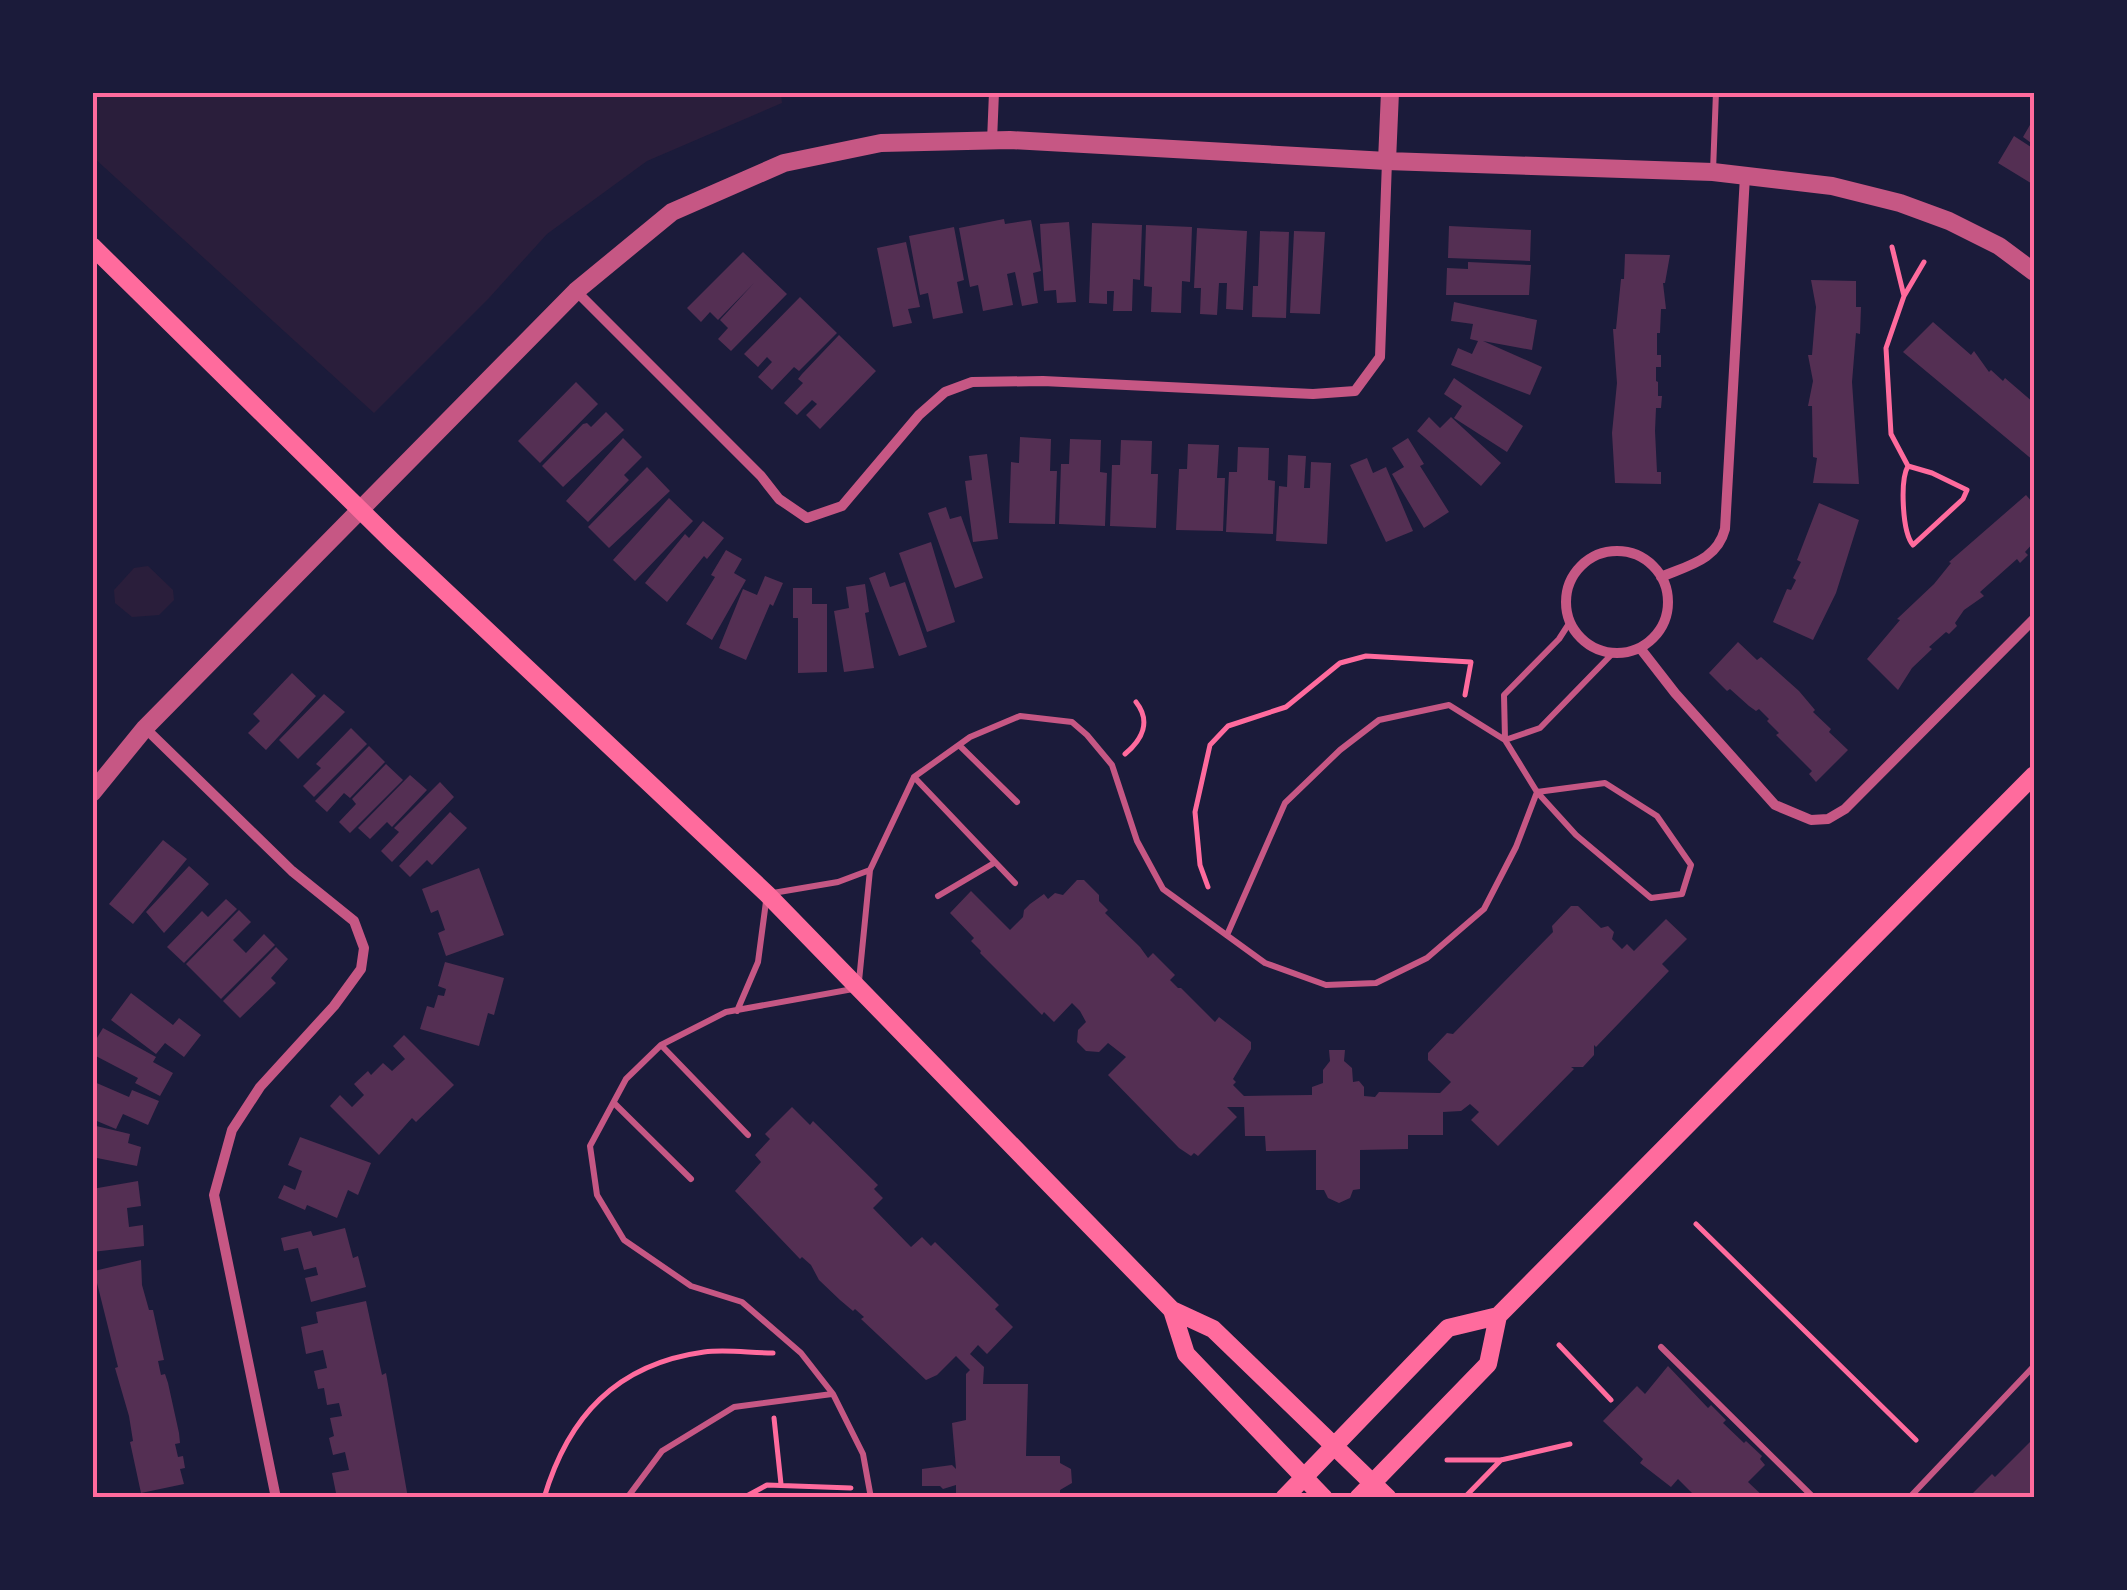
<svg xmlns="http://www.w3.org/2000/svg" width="2127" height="1590" font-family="Karla,sans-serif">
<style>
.green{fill:#2a1e3b}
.building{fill:#542f53}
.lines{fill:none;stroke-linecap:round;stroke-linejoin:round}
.path{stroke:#ff6b9d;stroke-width:5}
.service{stroke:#c65784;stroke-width:6}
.minor{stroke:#c65784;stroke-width:10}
.tertiary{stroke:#c65784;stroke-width:18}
.secondary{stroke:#ff6b9d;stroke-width:18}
.neatline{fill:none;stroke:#ff6b9d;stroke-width:4}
</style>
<rect width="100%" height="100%" fill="#1b1b3a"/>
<path class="green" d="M781 93 782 103 647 161 547 234 489 298 374 413 93 157V93Z
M148 566 173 590 174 600 159 615 132 617 115 603 114 590 134 568Z"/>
<path class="building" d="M2034 118V145L2023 137Z
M2014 136 2034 149V185L1998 163Z
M1004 219 1005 224 1031 220 1041 271 1033 273 1038 303 1022 306 1015 272 1007 274 1013 305 983 311 978 285 970 287 959 228Z
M1069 222 1076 302 1057 303 1056 290 1044 291 1040 224Z
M1092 223 1142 225 1140 280 1133 279 1132 311H1113L1114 291H1107V304L1089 303Z
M1146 225 1192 227 1190 282 1182 281 1181 313 1151 312 1152 287 1144 286Z
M1449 226 1531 230 1530 261 1448 258Z
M954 227 964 280 957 282 963 313 933 319 928 293 920 295 909 236Z
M1197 228 1247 231 1243 310 1226 309 1227 283H1219L1217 315 1200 314 1201 288H1194Z
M1260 231 1289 232 1286 318 1252 317 1253 286H1258Z
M1294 231 1325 232 1320 314 1290 313Z
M906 242 920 307 908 309 912 323 893 327 877 248Z
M743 252 787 294 731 351 718 339 728 328 720 320 754 283 718 320 710 312 701 322 687 308Z
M1625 254 1670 255 1665 283H1663L1666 309H1661L1660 333H1657V355H1661V367H1656V381L1658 382V396H1662L1661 408H1656L1655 431 1657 472H1661V484L1615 483 1612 433 1617 383 1613 329H1616L1621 279H1624Z
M1468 262 1531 265 1529 295H1446L1447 268 1468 269Z
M1811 280 1856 281V307H1861L1860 334 1856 333 1852 382 1859 484 1813 483 1817 458 1813 457 1812 406H1808L1813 381 1808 355H1812L1816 307Z
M800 297 837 333 799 371 794 367 772 390 758 377 772 362 767 357 758 367 744 354Z
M1454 302 1537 320 1532 350 1483 341 1542 367 1530 395 1451 365 1458 348 1472 354 1478 341 1470 339 1473 324 1451 321Z
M1933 322 1971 355 1974 351 1989 372 1991 370 2003 381 2005 378 2034 403V461L1903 352Z
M839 335 876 371 820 429 806 415 817 404 812 400 797 415 784 403 803 383 798 379 802 374Z
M1454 378 1523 426 1507 452 1454 418 1462 406 1444 394Z
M576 382 598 404 540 463 518 441Z
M606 412 624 430 563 487 542 466 583 424 587 423 591 427Z
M1429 417 1440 428 1451 417 1501 463 1481 486 1417 431Z
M1020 437 1051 439 1050 471H1057L1055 524 1009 523 1011 462 1019 463Z
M623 438 642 457 624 475 629 480 588 522 566 501Z
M1408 438 1424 464 1420 466 1449 512 1424 528 1392 474 1404 467 1392 448Z
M1070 439 1101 440 1100 472 1107 473 1105 526 1059 524 1061 464H1069Z
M1121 440 1152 441 1151 474H1158L1156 528 1110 526 1112 465H1120Z
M1188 444 1219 445 1217 478H1225L1223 531 1176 530 1179 469H1187Z
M1238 447 1269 448 1268 480 1275 481 1273 534 1226 532 1229 472H1237Z
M987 454 998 539 973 542 965 481 972 480 969 456Z
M1288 455 1306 456 1304 488H1310L1311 462 1331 463 1327 544 1276 541 1279 486 1287 487Z
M1367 458 1373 473 1386 467 1413 531 1386 542 1350 465Z
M647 467 670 491 609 548 588 527Z
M2026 495 2034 504V542L2025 552 2028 555 2020 563 2017 559 1980 592 1984 596 1964 610 1955 623 1957 626 1949 634 1946 632 1929 647 1932 649 1912 668 1898 690 1867 659 1900 620 1897 619 1934 584 1951 563 1949 562Z
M669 498 693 521 635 581 613 560Z
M1819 503 1859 520 1836 593 1813 640 1773 622 1787 589 1791 590 1796 580 1793 578 1801 562 1797 560Z
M946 507 950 519 961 516 983 578 955 588 928 513Z
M703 521 724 538 707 559 704 556 667 602 645 583 685 534 689 538Z
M931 542 955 622 927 632 899 553Z
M726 550 742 559 734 573 746 580 712 640 686 624 715 577 711 575Z
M885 572 890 587 905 582 927 647 899 656 869 578Z
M765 576 783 583 773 606 770 604 746 660 719 648 743 589 757 595Z
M865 584 869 612 865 613 874 668 844 672 834 611 849 608 846 587Z
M793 588H812V604H827V672L798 673V618H793Z
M1738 642 1757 660 1761 657 1799 691 1815 710 1813 712 1831 729 1829 732 1848 750 1816 782 1809 774 1812 771 1776 735 1779 733 1767 721 1769 719 1759 709 1756 711 1749 706 1730 689 1727 691 1709 673Z
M292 673 316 696 266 750 248 733 260 721 253 714Z
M324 694 345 712 298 759 279 740Z
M351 728 367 744 314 797 303 786 321 768 316 764Z
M369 746 385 762 350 798 344 793 327 812 315 801Z
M386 764 403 780 350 833 339 822 356 804 352 799Z
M410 775 427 790 392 827 387 822 370 839 358 828Z
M440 782 454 797 392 862 381 851 399 832 394 828Z
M450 812 467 828 432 865 427 860 410 877 399 866Z
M163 840 187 859 133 924 109 904Z
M189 866 209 884 164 933 146 912Z
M479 868 504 935 446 956 438 933 445 930 438 910 431 913 422 889Z
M1077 880H1084L1099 895V901L1108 910 1105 913 1140 947 1148 958 1153 953 1175 975 1170 980 1178 988H1181L1215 1022 1219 1017 1251 1042V1049L1233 1079 1236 1082 1233 1085 1244 1096 1312 1095V1087L1323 1083V1070L1330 1061 1329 1050H1345L1344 1061 1352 1068 1353 1082 1359 1081 1364 1087V1096L1375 1097 1379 1092 1440 1093 1451 1082 1428 1060V1053L1447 1033 1453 1034 1553 932 1552 926 1571 906H1578L1601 928 1608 926 1614 932 1612 939 1622 949 1627 944 1634 951 1666 919 1687 939 1662 964 1669 971 1596 1047 1594 1045V1055L1583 1067H1571L1574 1069 1498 1146 1471 1120 1479 1112 1470 1104 1461 1111 1443 1112V1135H1408V1149L1360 1150V1189L1353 1190 1350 1198 1339 1203 1328 1198 1324 1190H1316V1150L1266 1151 1265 1136H1245L1244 1107H1227L1237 1117 1198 1156 1194 1153 1191 1156 1179 1148 1108 1075 1126 1057 1108 1043 1099 1052 1086 1051 1077 1042 1078 1030 1086 1022 1080 1011 1072 1003 1054 1022 1044 1012 1042 1015 980 953 981 951 971 941 974 938 950 913 971 891 1010 930 1023 917 1024 910 1030 904 1044 894 1048 899 1055 893 1063 895Z
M226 899 237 909 184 963 167 947 202 911 208 917Z
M239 910 251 922 233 940 246 953 264 934 275 945 221 999 186 964Z
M276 947 288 959 271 978 276 983 240 1018 223 1001Z
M445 962 504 978 494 1015 488 1013 479 1046 420 1029 427 1006 434 1008 438 995 444 996 446 989 438 986Z
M131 993 173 1025 179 1018 201 1035 184 1057 165 1043 156 1054 111 1020Z
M103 1028 156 1057 153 1062 173 1073 160 1096 135 1083 138 1078 92 1054V1046Z
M404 1035 454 1085 416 1122 412 1118 379 1155 330 1106 340 1095 352 1107 364 1095 354 1084 368 1071 371 1075 383 1063 392 1071 405 1059 393 1046Z
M92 1081 129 1097 132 1090 159 1101 148 1125 123 1114 116 1129 92 1119Z
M792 1107 810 1125 813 1121 878 1185 874 1189 883 1198 873 1208 911 1247 922 1237 931 1246 935 1242 999 1305 995 1309 1013 1327 987 1354 978 1345 970 1354 984 1367 983 1384H1028L1026 1456H1060V1463L1071 1469 1072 1483 1060 1490V1498H956V1485L943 1489 940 1486H922V1469L952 1465 956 1469 952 1423 966 1420V1374L970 1370 956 1356 937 1375 926 1380 861 1319 864 1317 855 1309 853 1311 840 1300 819 1280 811 1265 802 1257 800 1259 735 1191 761 1162 755 1155 770 1139 765 1134Z
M92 1125 130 1134 128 1143 141 1147 137 1166 92 1157Z
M300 1137 371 1163 358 1195 348 1190 337 1218 307 1205 305 1210 278 1198 284 1185 295 1190 302 1171 288 1165Z
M138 1181 141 1206 127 1208 129 1227 143 1225 144 1246 92 1252V1189Z
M345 1228 353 1258 358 1256 366 1287 311 1302 305 1278 318 1275 316 1267 304 1270 298 1248 284 1251 281 1238 311 1231 313 1236Z
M141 1260 142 1285 149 1310H153L164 1360 158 1361 161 1375 165 1374 168 1383 179 1433 180 1443 175 1444 178 1457 183 1456 185 1468 180 1469 184 1484 141 1493 130 1442 133 1441 129 1416 115 1368 118 1367 94 1271Z
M366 1301 382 1375 386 1373 408 1498H337L332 1473 349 1470 345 1452 333 1455 329 1438 334 1436 330 1418 342 1416 339 1403 327 1405 324 1388 318 1389 314 1371 327 1368 323 1350 306 1354 301 1327 318 1323 316 1312Z
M1668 1366 1708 1408 1711 1405 1726 1420 1723 1423 1744 1443 1746 1441 1762 1456 1760 1459 1765 1465 1748 1482 1765 1498H1697L1678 1479 1671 1487 1640 1463 1643 1459 1603 1421 1637 1386 1645 1394Z
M2034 1438V1498H1968L1992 1474 1995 1477Z"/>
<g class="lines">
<path class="path" d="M1892 247 1904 296 1924 262
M1904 296 1886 348 1891 434 1908 466 1932 473 1967 490 1963 499 1913 545C1902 532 1900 480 1908 466
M1125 754C1143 739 1151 721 1136 702
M1208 887 1200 865 1195 812 1210 745 1228 726 1286 707 1340 663 1366 656 1471 662 1465 695
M1696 1224 1916 1440
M1559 1345 1611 1400
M774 1418 781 1484
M1447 1460H1501L1570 1444
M544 1498C568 1417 616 1364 704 1352 726 1349 750 1353 773 1353
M743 1498 767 1485 851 1488
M1464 1498 1501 1460"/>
<path class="service" d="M1713 171 1716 92
M1505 739 1504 695 1559 639 1570 622
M1505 740 1540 728 1613 653
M959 745 1017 802
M914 777 1015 883
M938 896 994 863
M1227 935 1285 803 1340 750 1379 720 1449 705 1505 740 1537 792 1576 835 1651 898 1682 894 1691 865 1657 816 1605 783 1537 792
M859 981 870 870 914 777 970 737 1020 716 1072 722 1087 735 1112 765 1137 841 1163 889 1265 963 1326 985 1376 983 1427 958 1484 909 1516 847 1537 792
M853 989 726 1012 661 1045 626 1079 590 1146 597 1195 624 1240 691 1286 742 1302 801 1353 833 1394 863 1454 871 1498
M737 1011 758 962 767 894 838 882 870 870
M661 1045 748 1135
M614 1103 691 1179
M1661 1347 1814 1498
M627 1498 662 1451 734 1407 832 1394
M1909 1498 2034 1366"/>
<path class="minor" d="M992 141 994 92
M576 291 761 476 779 499 807 518 842 506 919 415 945 392 972 382 1043 381 1313 394 1355 391 1380 357 1387 161
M1566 602a51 51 0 1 1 102 0a51 51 0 1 1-102 0Z
M1661 577C1689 565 1717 560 1725 529L1745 176
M1640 648 1675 693 1775 805 1811 820 1828 819 1845 809 2034 619
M145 728 292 871 354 921 364 948 361 969 334 1006 260 1087 232 1130 214 1195 276 1498"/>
<path class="tertiary" d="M1387 161 1390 92
M92 793 145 728 576 291 672 212 784 163 881 143 1010 140 1387 161 1713 172 1832 186 1900 203 1949 221 1999 246 2034 272"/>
<path class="secondary" d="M92 246 393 542 767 894 1172 1310 1213 1329 1388 1498
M1172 1310 1186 1354 1324 1498
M1284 1498 1448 1328 1498 1316 2034 775
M1358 1498 1488 1364 1498 1316"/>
</g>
<rect width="2127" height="1590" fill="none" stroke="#1b1b3a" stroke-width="190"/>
<rect x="95" y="95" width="1937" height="1400" class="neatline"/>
</svg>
